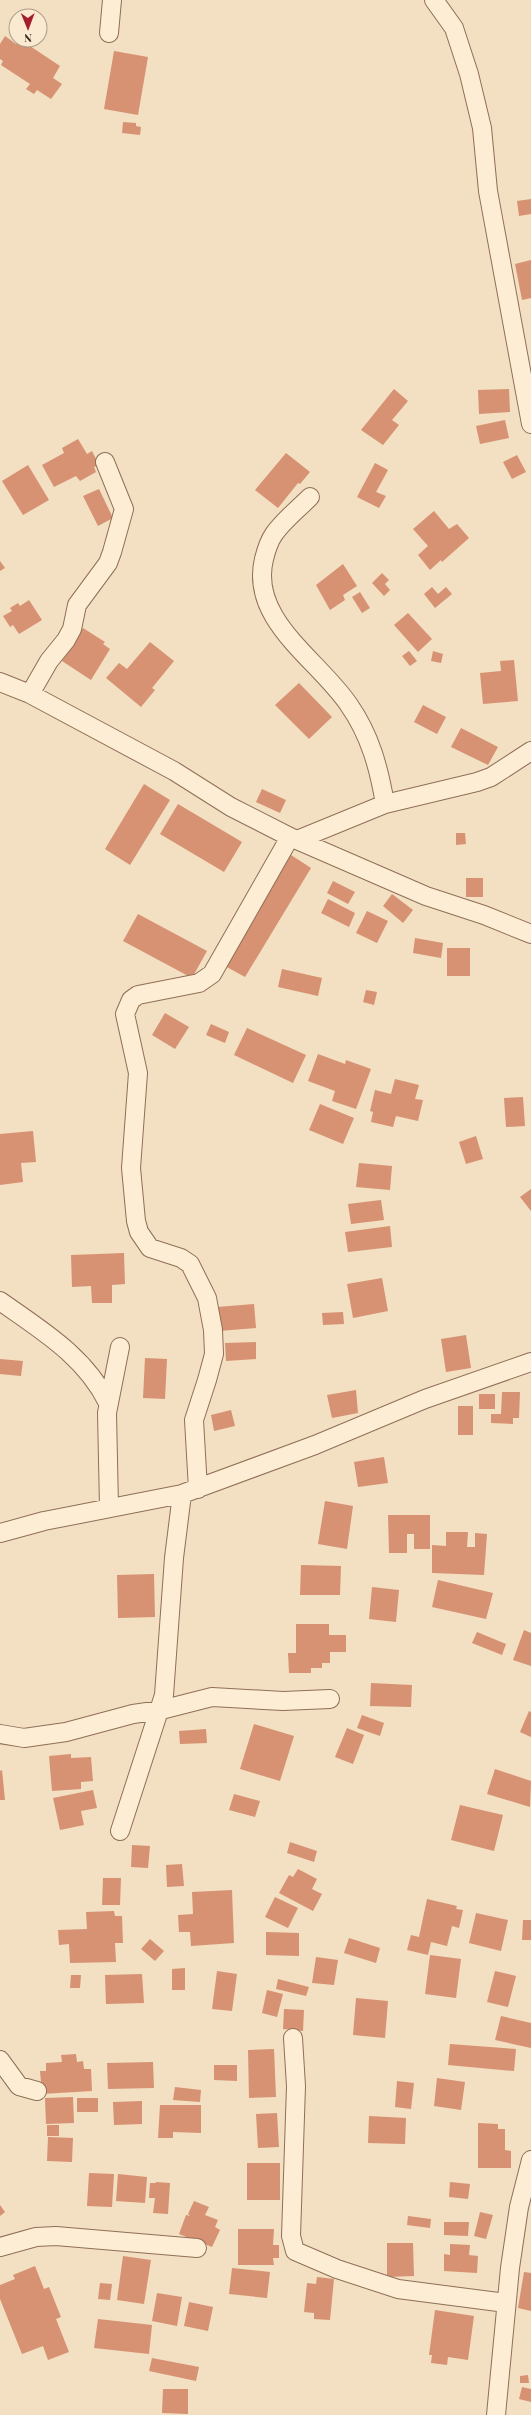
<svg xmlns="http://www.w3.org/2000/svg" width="531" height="2415" font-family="'Playfair Display',serif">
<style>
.building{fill:#d69272}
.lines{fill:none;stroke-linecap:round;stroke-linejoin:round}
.street-casing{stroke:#8f6f56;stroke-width:20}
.street{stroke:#fdedd5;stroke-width:18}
</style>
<rect width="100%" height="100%" fill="#f3dfc1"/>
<path class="building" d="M5 36 16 44 21 40 60 66 53 78 62 84 51 99 37 90 34 94 26 89 30 84 1 65 3 61 0 59V44Z
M114 51 148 57 138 115 104 109Z
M123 122 136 123V126L141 127 140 135 122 133Z
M531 199V214L519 216 517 201Z
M531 260V298L522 300 515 264Z
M394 389 408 401 392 420 399 425 383 445 361 430Z
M509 389 510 412 479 414 478 390Z
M505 420 509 438 480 444 476 426Z
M78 439 87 454 92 451 99 465 94 467 96 472 80 481 76 476 54 487 42 465 64 453 62 448Z
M286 453 310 472 300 484 298 483 278 508 255 490Z
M517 455 526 472 512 479 503 462Z
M375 463 388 470 376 492 386 496 379 508 357 497Z
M28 465 49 500 23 515 2 481Z
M99 489 113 518 98 526 83 496Z
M434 511 449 529 457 524 469 538 442 562 441 560 430 570 418 555 428 546 413 529Z
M0 561 5 568 0 571Z
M343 564 357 586 343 595 345 600 330 610 316 585Z
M382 573 389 580 385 584 390 590 384 596 372 583Z
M432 587 438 594 446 587 452 594 435 608 424 594Z
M360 592 370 608 362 613 352 597Z
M29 600 42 620 19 634 13 625 10 627 3 616 12 611 10 608 18 603 20 606Z
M408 613 432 639 418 652 394 625Z
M83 628 105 642 103 644 110 649 91 680 62 661Z
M150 642 174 661 152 688 155 690 141 707 106 678 119 663 127 669Z
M409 651 417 661 410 666 402 656Z
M433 651 443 654 441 663 431 661Z
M514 660 518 701 483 704 480 673 501 671 500 661Z
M299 683 332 717 309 739 275 705Z
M423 705 446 717 437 734 414 722Z
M461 728 498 747 488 765 451 747Z
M144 784 170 800 130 865 105 849Z
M262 789 286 800 280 813 256 802Z
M178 804 242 842 224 872 160 834Z
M456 833H465L466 844 456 845Z
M291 855 311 868 245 977 225 966Z
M466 878H483V897H466Z
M333 881 355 892 348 904 327 893Z
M392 894 413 910 403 923 383 906Z
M328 899 355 913 349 927 321 913Z
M367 911 388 921 377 943 356 933Z
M138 914 207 951 192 978 123 941Z
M415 938 443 943 441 958 413 953Z
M447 948H470V976H447Z
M282 969 322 978 318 996 278 987Z
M366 990 377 992 374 1005 363 1002Z
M165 1013 189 1027 175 1049 152 1035Z
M211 1024 229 1032 225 1043 206 1035Z
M247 1028 306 1055 293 1083 234 1055Z
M318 1054 345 1064 346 1060 371 1069 356 1109 332 1101 335 1091 308 1081Z
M395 1079 419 1085 415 1099 423 1100 418 1121 396 1116 393 1127 371 1122 373 1112 370 1111 375 1090 391 1094Z
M523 1097 525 1126 506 1127 504 1098Z
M320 1104 354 1118 343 1144 309 1130Z
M33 1131 36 1162 21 1163 23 1182 0 1185V1134Z
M476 1136 483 1159 466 1164 459 1142Z
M359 1163 392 1166 390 1190 356 1187Z
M531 1189V1211L520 1197Z
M381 1200 384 1220 351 1224 348 1204Z
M390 1226 392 1247 348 1252 345 1232Z
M124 1253 125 1284 112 1285V1303H92L91 1286 72 1287 71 1255Z
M382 1278 388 1311 353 1318 347 1284Z
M254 1304 256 1328 219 1331 217 1307Z
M343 1312 344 1324 323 1325 322 1313Z
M466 1335 471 1368 446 1372 441 1339Z
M256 1342V1359L226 1361 225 1343Z
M145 1358 167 1359 165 1399 143 1398Z
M0 1359 23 1361 21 1376 0 1374Z
M356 1390 358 1413 332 1418 327 1395Z
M502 1392H520L519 1418H513V1424L491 1423V1414H501Z
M479 1394H495V1409H479Z
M458 1406H473V1435H458Z
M231 1410 235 1426 214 1431 211 1415Z
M384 1457 388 1483 358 1487 354 1462Z
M325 1501 353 1506 347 1549 318 1544Z
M388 1515H430V1549H414V1534H407V1553H389Z
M446 1532H468L467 1547H475V1533L487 1534 484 1575 432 1573V1545L446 1546Z
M301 1565 341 1566 340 1595H300Z
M154 1574 155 1617 118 1618 117 1575Z
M438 1580 493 1593 486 1619 432 1607Z
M372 1587 399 1590 396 1622 369 1619Z
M296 1624H329V1635H346V1652H330V1663H322V1668H311V1673H289L288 1653H296Z
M524 1630 531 1633V1666L513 1660Z
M477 1632 506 1644 502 1655 472 1643Z
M371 1683 412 1685 411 1707 370 1706Z
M529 1711 531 1712V1737L520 1732Z
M362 1715 384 1723 380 1736 357 1728Z
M254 1724 294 1736 280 1781 240 1769Z
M347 1728 364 1735 353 1764 335 1757Z
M206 1729 207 1743 180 1744 179 1731Z
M71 1754V1758L91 1757 93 1781 81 1782V1789L52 1791 49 1756Z
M495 1769 531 1781 530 1807 487 1794Z
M2 1770 5 1800H0V1771Z
M93 1790 97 1808 81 1811 84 1825 60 1830 53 1798Z
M234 1794 260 1801 255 1817 229 1810Z
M460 1805 503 1815 494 1851 451 1840Z
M290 1842 317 1851 314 1862 287 1853Z
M132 1845 150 1846 148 1868 131 1867Z
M182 1864 184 1886 167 1887 166 1865Z
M298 1869 317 1879 312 1889 322 1894 313 1911 279 1893 289 1875 293 1877Z
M103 1878H121L120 1905H102Z
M232 1890 234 1943 191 1946 190 1932H179L178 1915 193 1914 192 1892Z
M275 1897 298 1908 288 1928 265 1917Z
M427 1899 457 1906 456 1909 463 1910 459 1928 452 1926 447 1946 431 1942 428 1955 407 1950 411 1935 419 1937Z
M114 1911 115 1916H122L123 1943H115L116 1962 70 1963 69 1944 59 1945 58 1930 87 1929 86 1912Z
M476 1913 508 1920 501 1951 469 1943Z
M523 1920H531V1940H522Z
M266 1932 299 1933V1956L266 1955Z
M349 1938 380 1948 376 1963 344 1953Z
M150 1939 164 1951 155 1961 141 1949Z
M430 1955 461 1959 456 1998 425 1994Z
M316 1957 338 1960 334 1985 312 1983Z
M185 1968V1990H172V1969Z
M217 1971 237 1974 232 2011 212 2009Z
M495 1971 516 1976 508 2007 487 2002Z
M142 1974 144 2003 106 2004 105 1975Z
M71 1975H81L80 1988H70Z
M278 1979 309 1987 306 1996 276 1989Z
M267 1990 283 1994 277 2017 262 2013Z
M356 1998 388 2001 385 2038 353 2035Z
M284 2009 304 2010 303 2031 283 2029Z
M501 2016 531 2023V2048L495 2040Z
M450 2044 516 2049 514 2071 448 2065Z
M274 2049 276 2097 249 2098 248 2050Z
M76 2054 77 2062 83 2061 84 2069H91L92 2091 42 2094 40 2071H46V2063L62 2062 61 2055Z
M153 2062 154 2088 108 2089 107 2063Z
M214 2065H237V2081L214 2080Z
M437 2078 465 2082 461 2110 434 2106Z
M397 2081 414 2083 411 2109 395 2107Z
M175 2087 201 2090 200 2102 173 2100Z
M73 2097 74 2123 46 2124 45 2098Z
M77 2098H98V2112H77Z
M142 2101V2124L114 2125 113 2102Z
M160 2105H201V2133L173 2132V2138H158Z
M277 2113 279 2147 258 2148 256 2114Z
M369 2116 406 2118 405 2144 368 2143Z
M478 2123 498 2124V2129H505V2150L511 2151V2168H478Z
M47 2125H59V2136H47Z
M48 2137 73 2138 72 2162 47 2161Z
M247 2163H280V2200H247Z
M89 2173 114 2174 112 2207 87 2206Z
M118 2174 147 2177 145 2203 116 2201Z
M156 2182 170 2183 168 2214 153 2213 155 2198H149L150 2183H156Z
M450 2182 470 2184 468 2199 449 2197Z
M194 2201 209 2207 205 2215 218 2220 215 2227 220 2230 212 2247 179 2234 186 2215 190 2216 188 2214Z
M0 2205 5 2212 0 2216Z
M480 2212 493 2215 486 2239 474 2236Z
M408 2216 431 2219 430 2228 407 2225Z
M444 2222H469L468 2236 444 2235Z
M238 2229H274L273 2245H279V2258H273L274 2265H238Z
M387 2243H413L414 2276 387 2277Z
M450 2244 470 2245 469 2255 478 2256 477 2273 444 2271V2254L450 2255Z
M123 2256 151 2260 144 2304 117 2300Z
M35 2266 44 2289 49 2287 61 2317 56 2319 69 2352 48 2360 43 2346 22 2354 0 2299V2285L15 2279 13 2275Z
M232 2268 270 2272 267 2298 229 2294Z
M524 2272 531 2273V2311L518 2308Z
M317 2277 334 2279 330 2320 314 2319V2313L304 2312 307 2283 316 2284Z
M100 2283 112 2284 110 2300 98 2299Z
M157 2293 182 2297 177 2326 152 2321Z
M189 2302 213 2307 208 2331 184 2326Z
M435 2310 474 2316 468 2360 448 2357 447 2365 431 2363 432 2355H429Z
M98 2319 152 2325 149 2354 94 2348Z
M152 2358 199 2367 196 2381 149 2371Z
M528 2375 529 2383H520V2376Z
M522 2387 531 2389V2402L519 2399Z
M163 2389H188V2414L162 2413Z"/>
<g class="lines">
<g class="street-casing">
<path id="street" d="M434 0 454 28 469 74 482 128 488 191 531 424
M109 33 112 0
M310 497C298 509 283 521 274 534 269 541 266 551 264 559 249 620 319 660 349 705 370 735 379 768 385 804
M0 682 30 694 174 771 231 807 290 837 426 896 484 915 531 934
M30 694 49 661 66 640 72 629 77 605 108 563 112 552 124 509 105 462
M297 840 385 804 477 782 491 777 531 751
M0 1301C41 1330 85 1356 108 1403
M198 1489 194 1420 207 1380 214 1354 213 1330 207 1298 190 1264 181 1258 150 1248 139 1232 136 1221 131 1168 138 1073 125 1014 131 1000 138 995 199 983 212 974 290 837
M109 1507 107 1413 120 1347
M0 1533 44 1521 182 1494 315 1445 425 1399 531 1362
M0 1734 24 1738 66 1732 133 1714 161 1710 212 1697 283 1701 330 1699
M120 1831 164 1695 174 1558 182 1494
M293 2038 296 2086 291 2236 295 2251 337 2269 398 2289 506 2303
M0 2060 19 2086 37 2091
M0 2247 36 2237 56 2236 197 2248
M496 2415 510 2268 519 2207 531 2160"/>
</g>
<use href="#street" class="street"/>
</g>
<g transform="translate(28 28) rotate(179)"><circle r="19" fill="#faead1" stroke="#ae9d89"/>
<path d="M0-3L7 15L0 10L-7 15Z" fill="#a61e2d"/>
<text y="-6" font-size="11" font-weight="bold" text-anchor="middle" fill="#3d291c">N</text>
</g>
</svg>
